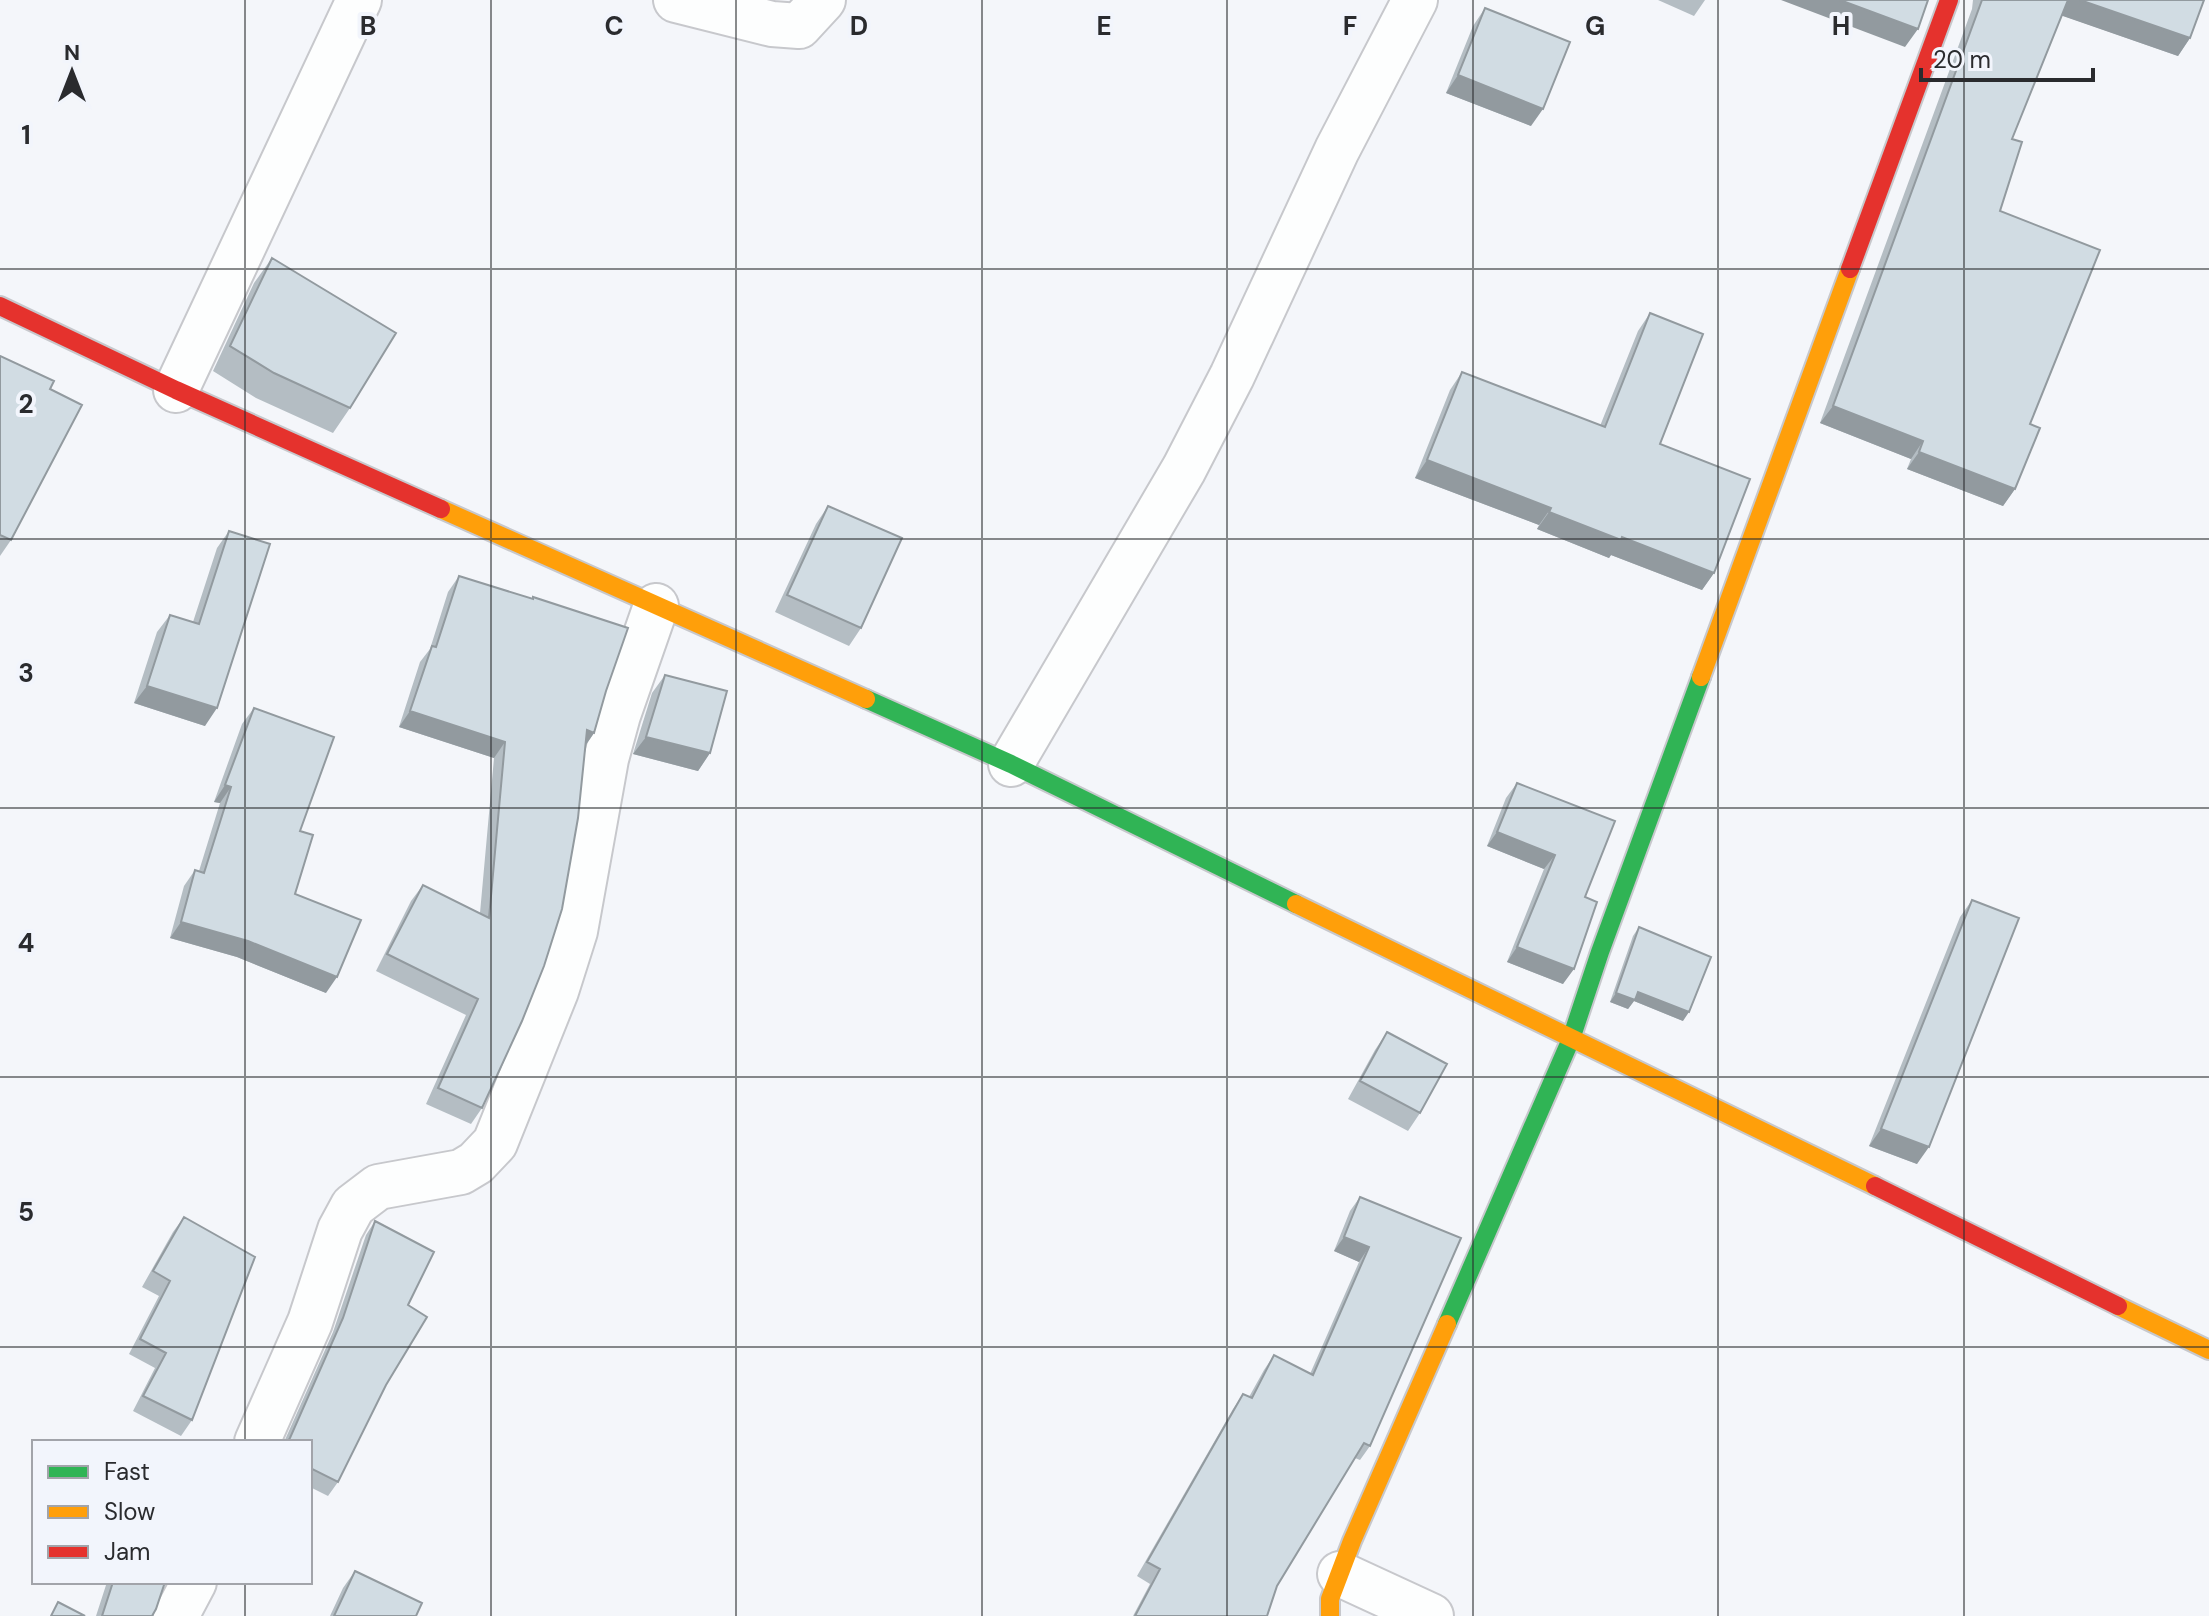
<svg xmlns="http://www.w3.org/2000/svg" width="2209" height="1616" font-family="'DM Sans',sans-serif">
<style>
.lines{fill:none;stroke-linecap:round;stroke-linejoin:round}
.street-casing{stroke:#c7c8cc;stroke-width:48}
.fast-casing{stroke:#c7c8cc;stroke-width:22}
.slow-casing{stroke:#c7c8cc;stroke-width:22}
.jam-casing{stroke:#c7c8cc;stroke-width:22}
.street{stroke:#fdfefe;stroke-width:44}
.fast{stroke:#30b455;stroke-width:18}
.slow{stroke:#ff9f0a;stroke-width:18}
.jam{stroke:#e5322d;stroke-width:18}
.wall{fill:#b4bdc3}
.shaded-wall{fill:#929a9f}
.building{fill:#d1dce3;stroke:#929a9f;stroke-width:2}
.grid{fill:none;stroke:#2a2b2e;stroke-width:2;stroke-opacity:0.55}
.grid-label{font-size:26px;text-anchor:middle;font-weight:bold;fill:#2a2b2e;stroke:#f2f5fc;stroke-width:8;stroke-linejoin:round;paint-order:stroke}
</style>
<rect width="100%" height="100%" fill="#f4f6fa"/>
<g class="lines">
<g class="street-casing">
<path id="street" d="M676 0 772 24 799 26 823 0
M176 390 359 0
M1011 764 1184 469 1232 376 1337 150 1415 0
M257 1442 310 1322 340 1230 353 1206 378 1187 461 1172 476 1163 495 1143 556 991 575 931 606 759 618 715 656 606
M1340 1574 1431 1616
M176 1616 194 1582"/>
</g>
<g class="fast-casing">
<path id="fast" d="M866 699 1011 764 1296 904
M1447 1324 1571 1039 1600 952 1701 677"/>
</g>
<g class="slow-casing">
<path id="slow" d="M441 509 866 699
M1701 677 1850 269
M1296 904 1875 1186
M2118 1306 2209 1350
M1330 1616V1599L1352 1541 1447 1324"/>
</g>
<g class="jam-casing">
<path id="jam" d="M1850 269 1949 0
M0 306 176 390 441 509
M1875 1186 2118 1306"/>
</g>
<use href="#street" class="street"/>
<use href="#fast" class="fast"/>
<use href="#slow" class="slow"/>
<use href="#jam" class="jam"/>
</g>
<path class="wall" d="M1658 0H1705L1694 16Z
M1973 0H2204L2190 38 2178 56 2061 15 2012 139 2000 211 2030 424 2015 489 2003 506 1907 469 1911 459 1820 423 1972 9Z
M1485 8 1531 126 1446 93 1473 26Z
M272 258 350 408 333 433 256 398 213 371 254 283Z
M1650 313 1660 444 1714 573 1702 590 1611 555 1609 558 1537 529 1539 525 1415 478 1450 390 1462 372 1600 426 1638 331Z
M0 356 50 389 11 540 0 556Z
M828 506 861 628 849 646 775 612 816 524Z
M229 531 205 726 134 703 157 632 170 615 193 622 217 548Z
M459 576 606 691 594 733 586 745 482 1108 471 1124 426 1104 466 1015 376 971 411 901 423 885 480 913 494 758 399 727 420 662 430 649 448 592Z
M665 675 710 753 698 771 633 754 652 693Z
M254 708 300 831 295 894 326 993 237 957 170 938 184 886 195 870 199 871 220 803 214 802 242 724Z
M1517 783 1585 897 1563 984 1507 962 1544 869 1487 846 1506 798Z
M1972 900 1917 1164 1869 1146 1960 917Z
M1639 927 1683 1021 1634 1001 1628 1009 1610 1002 1633 936Z
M1387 1032 1420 1113 1408 1131 1348 1099 1375 1050Z
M1360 1197 1461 1238 1370 1446 1360 1460 1355 1458 1277 1586 1267 1616H1133L1150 1584 1137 1576 1233 1409 1243 1394 1249 1397 1264 1370 1274 1355 1310 1374 1359 1262 1334 1251 1350 1211Z
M184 1217 192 1420 181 1436 133 1411 155 1368 129 1354 159 1296 142 1287 173 1232Z
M375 1221 386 1385 338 1482 328 1496 310 1487V1442H284L333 1332 366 1235Z
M355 1571 416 1616H330L343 1588Z
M107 1582H165L152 1616H96Z"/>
<path class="shaded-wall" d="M1781 0H1840L1918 29 1905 47Z
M2066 0H2080L2190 38 2178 56 2057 14Z
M1458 75 1543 109 1531 126 1446 93Z
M1833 406 1923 441 1911 459 1820 423Z
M1919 452 2015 489 2003 506 1907 469Z
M1427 460 1551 508 1539 525 1415 478Z
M1549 512 1622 537 1714 573 1702 590 1611 555 1609 558 1537 529Z
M147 686 217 708 205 726 134 703Z
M410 711 505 742 494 758 399 727Z
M587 730 594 733 583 749Z
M646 737 710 753 698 771 633 754Z
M225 785 231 787 220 803 214 802Z
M1497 832 1555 855 1544 869 1487 846Z
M181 922 248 941 337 977 326 993 237 957 170 938Z
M1517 947 1574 969 1563 984 1507 962Z
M1638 992 1689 1012 1683 1021 1634 1001 1628 1009 1610 1002 1616 993Z
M1881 1129 1929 1147 1917 1164 1869 1146Z
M1344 1237 1369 1247 1359 1262 1334 1251Z"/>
<path class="building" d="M1840 0H1928L1918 29Z
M1982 0H2068L2012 139 2022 142 2000 211 2100 250 2030 424 2040 428 2015 489 1919 452 1923 441 1833 406Z
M2080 0H2204L2190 38Z
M1485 8 1570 42 1543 109 1458 75Z
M272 258 396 333 350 408 274 373 230 346Z
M1650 313 1703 334 1660 444 1750 479 1714 573 1622 537 1621 540 1549 512 1551 508 1427 460 1462 372 1605 427Z
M0 356 54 381 50 389 82 405 11 540 0 535Z
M828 506 902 538 861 628 787 595Z
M229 531 270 544 217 708 147 686 170 615 199 624Z
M459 576 533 599V597L628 628 606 691 594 733 587 730 578 818 562 909 544 966 522 1021 482 1108 438 1088 478 999 387 954 423 885 489 918 505 742 410 711 432 646 436 647Z
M665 675 727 691 710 753 646 737Z
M254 708 334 737 300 831 313 835 295 894 361 920 337 977 248 941 181 922 195 870 204 873 231 787 225 785Z
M1517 783 1615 821 1585 897 1597 902 1574 969 1517 947 1555 855 1497 832Z
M1972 900 2019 918 1929 1147 1881 1129Z
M1639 927 1711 957 1689 1012 1638 992 1635 1000 1616 993Z
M1387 1032 1447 1064 1420 1113 1360 1081Z
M1360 1197 1461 1238 1370 1446 1364 1443 1277 1586 1267 1616H1135L1160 1569 1147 1562 1243 1394 1252 1398 1274 1355 1313 1375 1369 1247 1344 1237Z
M184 1217 255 1257 192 1420 143 1396 166 1353 140 1339 170 1281 153 1271Z
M375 1221 434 1252 408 1305 427 1317 386 1385 338 1482 310 1468V1442H287L290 1438 343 1318Z
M355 1571 422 1603 416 1616H334Z
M113 1582H165L156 1609 152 1616H102Z
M58 1602 85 1616H51Z"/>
<path class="grid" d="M245 0V1442M491 0V1616M736 0V1616M982 0V1616M1227 0V1616M1473 0V1616M1718 0V1616M1964 0V1616M0 269H2209M0 539H2209M0 808H2209M0 1077H2209M0 1347H2209M245 1582V1616"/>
<g class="grid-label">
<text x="368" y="35">B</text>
<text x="614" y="35">C</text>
<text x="859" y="35">D</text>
<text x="1104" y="35">E</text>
<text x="1350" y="35">F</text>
<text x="1595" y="35">G</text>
<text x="1841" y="35">H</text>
<text x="26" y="144">1</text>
<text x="26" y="413">2</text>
<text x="26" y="682">3</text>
<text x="26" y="952">4</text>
<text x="26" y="1221">5</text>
</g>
<rect x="32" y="1440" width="280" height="144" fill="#f2f5fc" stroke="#a2a4aa" stroke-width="2"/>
<rect x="48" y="1466" width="40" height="12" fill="#30b455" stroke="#a2a4aa" stroke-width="2"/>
<text x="104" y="1480" font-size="24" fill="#2a2b2e">Fast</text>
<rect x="48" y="1506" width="40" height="12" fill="#ff9f0a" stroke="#a2a4aa" stroke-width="2"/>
<text x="104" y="1520" font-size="24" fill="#2a2b2e">Slow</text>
<rect x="48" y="1546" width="40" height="12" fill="#e5322d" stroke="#a2a4aa" stroke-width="2"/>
<text x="104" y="1560" font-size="24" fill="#2a2b2e">Jam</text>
<g transform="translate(72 72)" stroke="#f2f5fc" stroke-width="6" paint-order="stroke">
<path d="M0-6L14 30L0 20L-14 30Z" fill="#2a2b2e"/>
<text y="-12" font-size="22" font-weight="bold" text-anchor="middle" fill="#2a2b2e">N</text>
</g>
<path d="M1921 68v12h172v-12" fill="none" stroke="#2a2b2e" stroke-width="4"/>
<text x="1933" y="68" font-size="24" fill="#2a2b2e" stroke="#f2f5fc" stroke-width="6" paint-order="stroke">20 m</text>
</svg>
